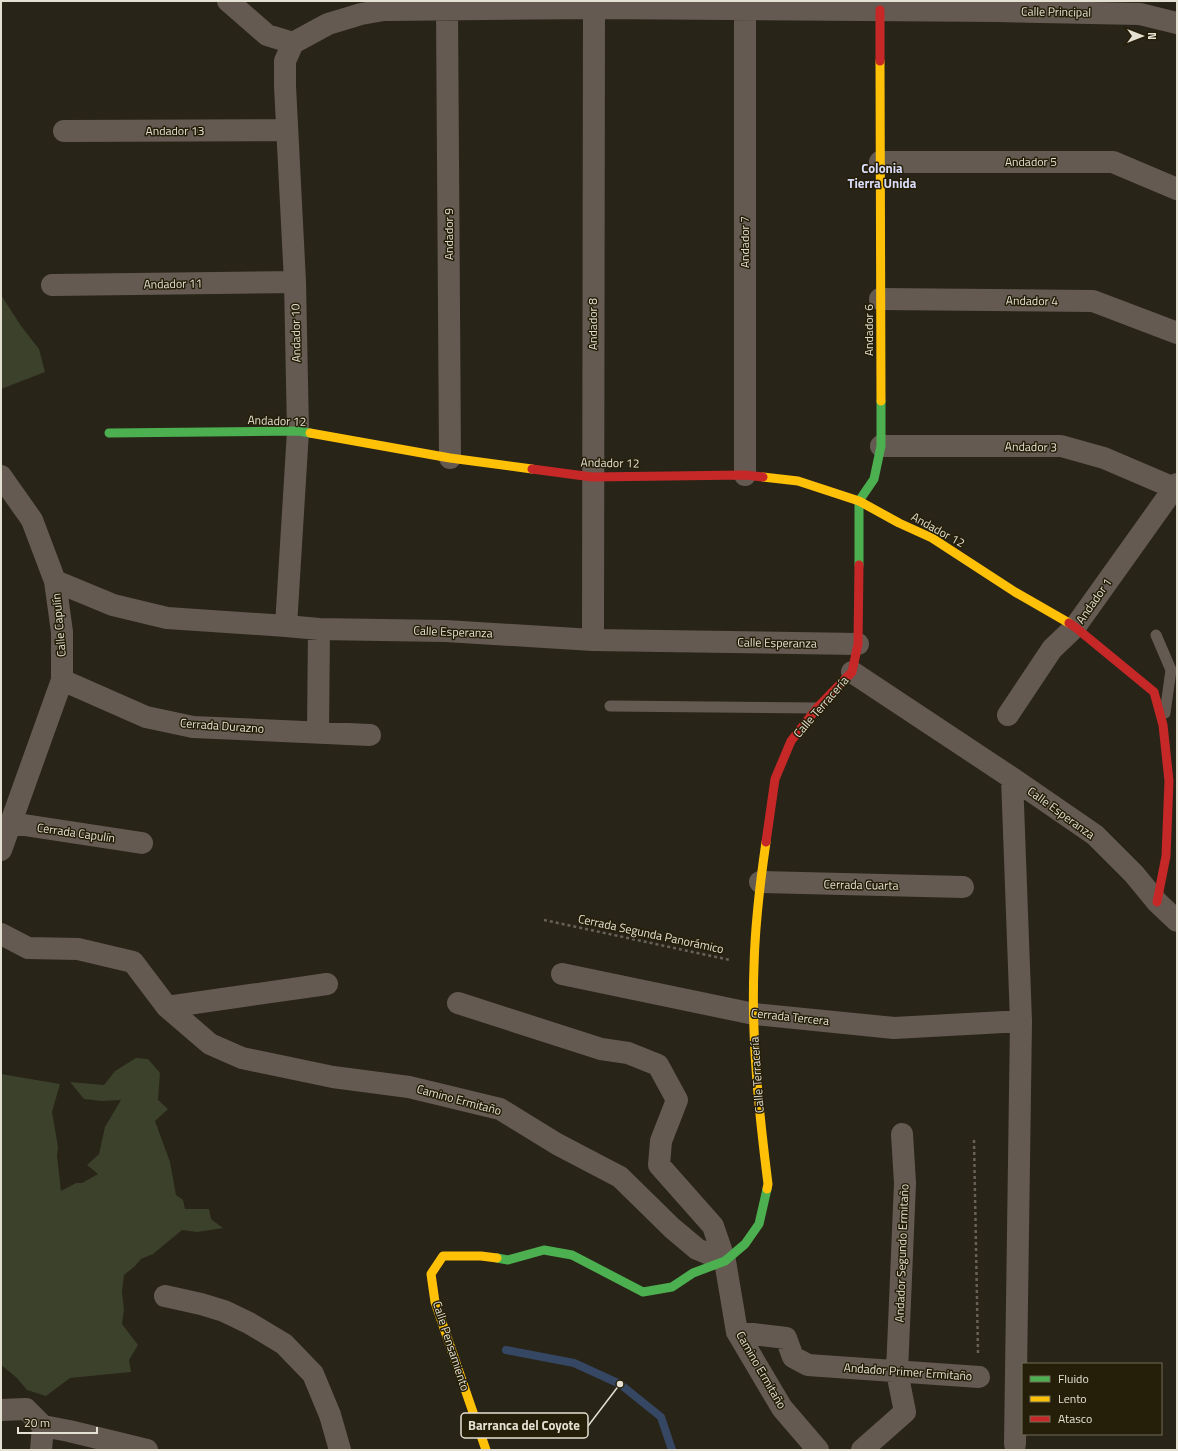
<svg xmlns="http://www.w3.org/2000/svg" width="1178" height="1451" font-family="'Titillium Web',sans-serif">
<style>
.green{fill:#3b412a}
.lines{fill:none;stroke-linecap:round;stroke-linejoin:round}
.stream{stroke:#354763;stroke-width:8}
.path{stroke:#686159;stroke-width:2.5;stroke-dasharray:3 3;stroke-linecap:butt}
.lane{stroke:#645a52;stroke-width:11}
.street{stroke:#645a52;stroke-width:22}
.fast{stroke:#4caf50;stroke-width:9}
.slow{stroke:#ffc107;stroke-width:9}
.jam{stroke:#c62828;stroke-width:9}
.labels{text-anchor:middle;stroke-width:3;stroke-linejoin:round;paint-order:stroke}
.street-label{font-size:12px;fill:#e4e0d2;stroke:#251e08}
.neighbourhood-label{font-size:13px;font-weight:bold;fill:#d9dcf9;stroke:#251e08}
.leader{fill:none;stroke:#e4e0d2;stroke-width:1.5}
.callout-dot{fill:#e4e0d2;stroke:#251e08;stroke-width:1.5}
.callout{fill:#251e08;stroke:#e4e0d2;stroke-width:1.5}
.callout-label{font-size:13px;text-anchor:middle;font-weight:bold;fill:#e4e0d2}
</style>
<rect width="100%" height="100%" fill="#292418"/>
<path class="green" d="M1 295 21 326 39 349 45 372 1 389Z
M136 1058 148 1059 160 1073 158 1100 168 1109 155 1121 170 1162 176 1195 183 1200 185 1209H209L211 1219 223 1228 197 1232 182 1230 153 1254 141 1259 135 1266 124 1275 122 1292 124 1310 122 1324 138 1345 129 1360 131 1372 70 1378 46 1396 27 1390 17 1378 1 1365V1074L60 1084 52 1112 58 1147 57 1156 61 1191 76 1183H82L98 1174 87 1165 99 1154 105 1127 121 1100 102 1101 84 1099 70 1082 104 1085 115 1071Z"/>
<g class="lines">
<path class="stream" d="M506 1350 574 1363 620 1384 661 1417 672 1450"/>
<path class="path" d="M544 920 730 960
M974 1140 978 1353"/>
<path class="lane" d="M1156 635 1171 670 1165 713
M610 706 817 708"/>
<path class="street" d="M228 1 267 35 293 43
M447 9 450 458
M745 9V475
M293 43 328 24 361 14 384 10 594 8 997 11 1140 14 1177 23
M64 131 286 130
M880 162H1113L1177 189
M52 285 295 282
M880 299 1093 301 1177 333
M881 446H1061L1104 458 1174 488
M1 476 32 520 55 581 62 632V680L1 850
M55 581 113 605 167 618 286 626 319 629 446 631 593 640 858 644
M286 626 298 431 295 282 285 86V61L293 43
M593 640 594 8
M852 672 1012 778 1095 835 1134 874 1157 902 1177 921
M62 680 146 717 193 727 370 735
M1008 715 1052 649 1075 627 1177 484
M318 732 319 629
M1012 778 1021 1021 1015 1444
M11 823 142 843
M760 882 963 887
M1 934 28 948 78 949 133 962 167 1007 210 1044 242 1058 333 1077 409 1087 500 1109 557 1144 620 1177 672 1228 697 1249 725 1261
M562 974 754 1014 894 1028 1021 1021
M458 1003 601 1049 628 1053 658 1065 677 1100 661 1141 659 1165 713 1226 725 1261 737 1332 782 1408 818 1450
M167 1007 327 984
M165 1296 201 1304 224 1311 249 1323 284 1344 313 1374 330 1415 340 1450
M737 1332 786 1338 793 1357 808 1365 979 1377
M1 1410 26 1409 43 1426 69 1431 147 1450
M41 1450 43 1426
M862 1450 905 1412 897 1372 905 1183 902 1134"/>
<path class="fast" d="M109 433 298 431 310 433
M859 565V501L874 479 881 446V401
M497 1258 508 1260 544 1250 572 1255 643 1292 672 1287 693 1273 725 1261 745 1244 759 1224 767 1189"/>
<path class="slow" d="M880 61 881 401
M310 433 450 458 532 469
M763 477 798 481 859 501 899 523 932 538 1015 592 1069 623
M766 842C760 883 755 925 754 966 751 1039 759 1112 768 1184L767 1189
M486 1450 435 1302 431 1274 443 1256H481L497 1258"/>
<path class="jam" d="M880 10V61
M532 469 592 477 745 475 763 477
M1069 623 1075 627 1154 692 1163 725 1169 781 1166 856 1157 902
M766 842 775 779 791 741 817 708 852 672 858 644 859 565"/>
</g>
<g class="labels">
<g class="street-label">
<text transform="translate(1056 12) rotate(1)" y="4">Calle Principal</text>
<text x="175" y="135">Andador 13</text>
<text x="1031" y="166">Andador 5</text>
<text transform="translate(449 234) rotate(-90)" y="4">Andador 9</text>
<text transform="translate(745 242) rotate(-90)" y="4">Andador 7</text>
<text transform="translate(173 284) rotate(-1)" y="4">Andador 11</text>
<text transform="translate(1032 301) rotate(1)" y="4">Andador 4</text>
<text transform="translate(593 324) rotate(-90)" y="4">Andador 8</text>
<text transform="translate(869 330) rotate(-90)" y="4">Andador 6</text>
<text transform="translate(296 333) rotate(-91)" y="4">Andador 10</text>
<text transform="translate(277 421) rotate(2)" y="4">Andador 12</text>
<text transform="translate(1031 447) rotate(1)" y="4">Andador 3</text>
<text transform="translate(610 463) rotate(1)" y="4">Andador 12</text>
<text transform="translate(938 530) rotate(29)" y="4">Andador 12</text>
<text transform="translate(1094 601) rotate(-55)" y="4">Andador 1</text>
<text transform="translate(59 625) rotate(-95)" y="4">Calle Capulín</text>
<text transform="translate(453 632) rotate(2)" y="4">Calle Esperanza</text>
<text transform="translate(777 643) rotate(1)" y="4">Calle Esperanza</text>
<text transform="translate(821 707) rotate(-49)" y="4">Calle Terracería</text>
<text transform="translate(222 726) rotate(4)" y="4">Cerrada Durazno</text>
<text transform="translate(1061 813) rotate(36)" y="4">Calle Esperanza</text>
<text transform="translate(76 833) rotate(8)" y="4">Cerrada Capulín</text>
<text transform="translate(861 885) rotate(1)" y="4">Cerrada Cuarta</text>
<text transform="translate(651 934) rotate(12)" y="4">Cerrada Segunda Panorámico</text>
<text transform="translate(790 1017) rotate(6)" y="4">Cerrada Tercera</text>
<text transform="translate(757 1075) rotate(-94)" y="4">Calle Terracería</text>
<text transform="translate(459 1100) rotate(15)" y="4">Camino Ermitaño</text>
<text transform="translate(902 1253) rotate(-88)" y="4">Andador Segundo Ermitaño</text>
<text transform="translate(451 1346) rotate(72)" y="4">Calle Pensamiento</text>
<text transform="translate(761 1370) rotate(60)" y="4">Camino Ermitaño</text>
<text transform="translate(908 1372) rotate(4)" y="4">Andador Primer Ermitaño</text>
</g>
<g class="neighbourhood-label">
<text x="882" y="173">Colonia<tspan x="882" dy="15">Tierra Unida</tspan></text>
</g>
</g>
<path class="leader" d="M620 1384L588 1426"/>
<circle class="callout-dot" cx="620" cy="1384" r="4"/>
<rect class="callout" x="461" y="1413" width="127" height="25" rx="4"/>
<g class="callout-label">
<text x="524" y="1430">Barranca del Coyote</text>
</g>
<rect width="1178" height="1451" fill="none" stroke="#e4e0d2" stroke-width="4"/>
<rect x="1022" y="1363" width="140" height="72" fill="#251e08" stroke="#716c59"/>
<rect x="1030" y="1376" width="20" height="6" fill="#4caf50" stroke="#716c59"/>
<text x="1058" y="1383" font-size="12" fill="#e4e0d2">Fluido</text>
<rect x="1030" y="1396" width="20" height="6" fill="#ffc107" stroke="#716c59"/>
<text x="1058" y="1403" font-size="12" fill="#e4e0d2">Lento</text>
<rect x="1030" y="1416" width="20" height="6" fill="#c62828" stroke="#716c59"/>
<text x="1058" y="1423" font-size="12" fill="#e4e0d2">Atasco</text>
<g transform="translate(1142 36) rotate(90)" stroke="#251e08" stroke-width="3" paint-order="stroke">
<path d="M0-3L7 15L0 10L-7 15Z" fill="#e4e0d2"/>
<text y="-6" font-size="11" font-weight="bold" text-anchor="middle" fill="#e4e0d2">N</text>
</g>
<path d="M18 1427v6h79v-6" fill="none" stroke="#e4e0d2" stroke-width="2"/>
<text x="24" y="1427" font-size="12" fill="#e4e0d2" stroke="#251e08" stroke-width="3" paint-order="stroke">20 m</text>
</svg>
